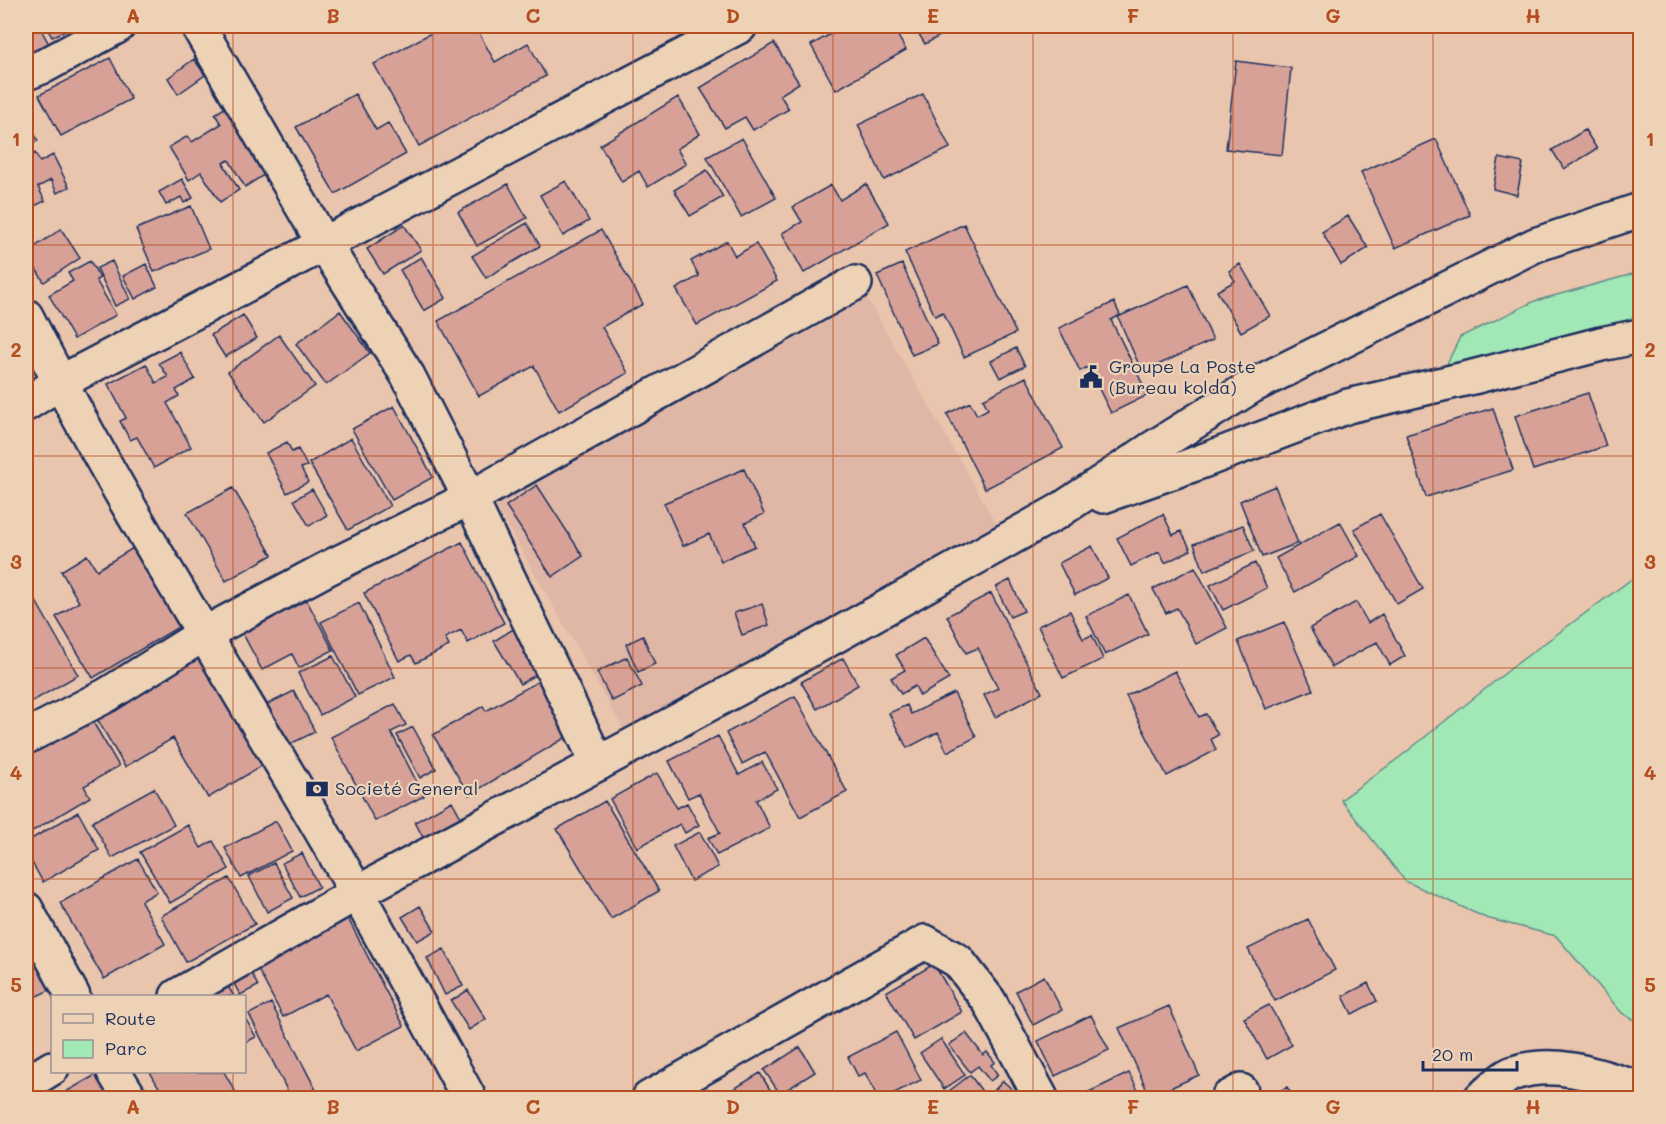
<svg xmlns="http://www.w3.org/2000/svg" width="1666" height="1124" font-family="Mali,sans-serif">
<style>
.built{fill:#e0b7a6}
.green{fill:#a2e8b6;stroke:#5e8c8a;stroke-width:1.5}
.building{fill:#d7a198;stroke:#1b2f5e;stroke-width:1.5}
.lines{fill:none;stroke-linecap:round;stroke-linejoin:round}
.minor-casing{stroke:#1b2f5e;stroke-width:38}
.major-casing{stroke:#1b2f5e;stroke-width:38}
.minor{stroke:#eed2b5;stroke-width:33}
.major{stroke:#eed2b5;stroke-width:33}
.grid{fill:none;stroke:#b54e20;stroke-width:1.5;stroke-opacity:0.55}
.labels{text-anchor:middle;stroke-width:4.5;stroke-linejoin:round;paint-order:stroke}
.poi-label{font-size:18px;fill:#1b2f5e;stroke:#eed2b5;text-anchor:start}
.neatline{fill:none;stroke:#b54e20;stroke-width:2}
.grid-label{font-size:20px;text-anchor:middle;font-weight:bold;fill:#b54e20}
</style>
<rect width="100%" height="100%" fill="#eac5ad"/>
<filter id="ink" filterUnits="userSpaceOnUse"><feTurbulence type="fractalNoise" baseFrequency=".0167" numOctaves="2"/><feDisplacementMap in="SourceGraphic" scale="12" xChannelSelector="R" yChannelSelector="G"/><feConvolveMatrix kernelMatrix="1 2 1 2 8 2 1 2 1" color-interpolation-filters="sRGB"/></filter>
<g filter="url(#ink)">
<path class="built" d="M862 289 997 525 626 734 492 499Z"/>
<path class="green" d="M1640 272V324L1445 368 1460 337 1535 301Z
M1640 573V1024L1622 1013 1556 936 1486 918 1405 881 1341 800 1400 757 1519 662Z"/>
<path class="building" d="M26 26H39L50 46 28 59 26 55Z
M46 26H74L52 37Z
M444 26H475L495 62 528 43 546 76 419 146 374 64Z
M845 26H958L925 44 914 26 898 36 906 50 836 90 811 45Z
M774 43 799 83 780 95 789 109 753 130 745 117 725 128 700 88Z
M110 58 131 99 61 136 39 95Z
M194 59 205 75 178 94 168 78Z
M1236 61 1291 68 1282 155 1226 149Z
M355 94 376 130 388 123 406 154 335 194 296 127Z
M923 94 950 148 884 180 858 125Z
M678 97 700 134 677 149 686 164 648 187 639 171 622 182 600 145Z
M229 105 270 171 245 187 229 160 223 163 239 190 220 202 201 172 189 180 169 147 188 136 192 142 221 124 215 114Z
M26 117 38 141 26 147Z
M1585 130 1597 149 1564 169 1552 150Z
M742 138 776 198 741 217 707 157Z
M1436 139 1470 215 1395 248 1361 172Z
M35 153 40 162 53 155 69 187 57 193 51 180 38 187 45 201 26 210V158Z
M1499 158 1523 163 1517 195 1493 189Z
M707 170 723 197 690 216 674 190Z
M182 179 193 198 184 203 181 197 166 205 159 192Z
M566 181 589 221 563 236 540 195Z
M508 184 527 218 477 246 458 212Z
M866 184 889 223 804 273 782 233 802 222 793 207 831 185 840 200Z
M191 206 209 249 154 272 136 229Z
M1348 216 1368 248 1341 265 1322 232Z
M527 223 540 246 486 278 472 256Z
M964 224 1016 333 964 357 943 312 935 316 905 252Z
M404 225 421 250 383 274 367 249Z
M61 229 80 258 44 282 26 253Z
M601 230 643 304 602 327 628 373 559 411 534 366 479 396 438 321Z
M727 241 735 256 756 244 777 281 697 325 676 289 699 276 691 261Z
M421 257 446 298 424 311 400 270Z
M90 261 100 278 96 280 116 315 74 339 49 295 73 281 68 273Z
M112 261 130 299 115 306 97 268Z
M146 264 157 287 135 299 123 276Z
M902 264 938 344 912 355 877 275Z
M1240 264 1270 316 1241 332 1217 291 1235 281 1229 271Z
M1188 285 1213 340 1142 372 1118 317Z
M1114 302 1120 315 1111 320 1148 395 1111 413 1088 367 1080 371 1059 328Z
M340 311 370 353 326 385 296 344Z
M243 315 257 338 225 357 211 335Z
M279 335 315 386 264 422 228 372Z
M1016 348 1025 366 1000 378 991 361Z
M180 352 195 379 176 390 179 396 167 403 191 447 154 468 137 437 130 440 120 421 126 418 108 384 146 364 156 383 168 377 159 363Z
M1026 377 1063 448 985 489 947 414 970 402 977 415 988 409 983 399Z
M1588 393 1606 446 1533 470 1515 416Z
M394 406 433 477 392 500 352 429Z
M1493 408 1513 470 1426 497 1406 435Z
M351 438 390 506 348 530 309 463Z
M287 442 292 452 298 449 307 466 301 468 308 482 287 493 266 453Z
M744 469 764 514 745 523 755 546 721 561 709 534 683 546 664 503Z
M537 485 583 556 552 577 506 506Z
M1275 486 1298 543 1262 557 1240 501Z
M233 488 272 555 226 581 187 513Z
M312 489 327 515 309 526 294 500Z
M1163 514 1173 535 1181 531 1191 550 1165 563 1159 552 1131 566 1117 538Z
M1380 514 1423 589 1397 604 1354 529Z
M1340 522 1359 556 1295 592 1276 558Z
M1243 525 1254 551 1204 571 1194 544Z
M462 542 504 623 468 643 461 630 445 638 449 646 416 663 411 655 399 661 364 593Z
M1092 546 1108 578 1075 595 1059 563Z
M133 548 180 626 93 678 56 617 79 602 61 571 87 555 97 570Z
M1255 563 1267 588 1223 610 1210 585Z
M1195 567 1227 628 1196 644 1177 608 1166 613 1153 589Z
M1010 580 1024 611 1010 617 996 587Z
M991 593 1042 693 995 717 984 695 998 688 978 648 966 653 947 616Z
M1129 595 1148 634 1105 655 1086 616Z
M33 596 78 675 26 705V601Z
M305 597 333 650 299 668 292 654 262 670 241 630Z
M1356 602 1368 623 1382 614 1405 656 1390 665 1377 642 1332 667 1310 628Z
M359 603 395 677 358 695 321 622Z
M762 604 769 625 742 635 734 613Z
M1070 611 1083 639 1092 635 1103 659 1063 678 1038 626Z
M1284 622 1313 690 1266 709 1238 641Z
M518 626 544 670 520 684 494 641Z
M643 636 655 664 638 672 626 644Z
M924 638 949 679 920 696 915 686 901 694 891 678 905 670 896 655Z
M202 645 270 761 208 798 173 738 125 767 92 710Z
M333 656 355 697 320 715 298 673Z
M627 657 642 686 612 701 597 672Z
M843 658 858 685 817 709 801 682Z
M1175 671 1199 717 1206 714 1218 735 1211 739 1216 750 1167 776 1126 696Z
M544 678 575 732 469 795 433 735 483 706 486 711Z
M294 691 315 732 286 746 266 705Z
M954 693 976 737 947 752 938 732 907 748 889 713 907 705 911 714Z
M795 696 847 792 800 817 765 752 742 764 726 733Z
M395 704 406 725 391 732 424 796 375 821 331 737Z
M87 712 119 766 84 786 90 797 26 835V748Z
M413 727 436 769 420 778 397 735Z
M718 736 739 775 762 762 777 789 756 800 770 828 717 855 708 838 720 833 699 793 688 798 669 761Z
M657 773 677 808 687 803 699 825 685 833 680 824 637 848 610 799Z
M154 788 174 825 112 858 92 822Z
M452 801 463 821 426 843 415 822Z
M605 801 659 891 611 919 557 829Z
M78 812 99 850 43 882 26 852V842Z
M276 821 292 851 241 878 225 848Z
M188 825 201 848 213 841 229 869 170 903 140 852Z
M700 832 718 867 691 881 673 846Z
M302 853 319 887 300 897 282 863Z
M138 859 157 892 141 901 165 944 104 979 60 903Z
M274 863 293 898 267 912 249 876Z
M229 878 255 924 186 962 161 916Z
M420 906 435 931 417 941 402 917Z
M345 913 404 1026 356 1051 326 994 283 1017 253 960Z
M1308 919 1335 970 1275 1001 1248 949Z
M26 934 52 989 26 1001Z
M444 949 463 986 445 995 427 958Z
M246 963 258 986 240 995 228 972Z
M934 964 962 1012 914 1040 886 992Z
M1044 976 1062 1010 1033 1025 1016 991Z
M226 983 234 996H201Z
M1368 983 1377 1001 1352 1014 1343 996Z
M468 990 486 1019 469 1030 451 1001Z
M271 1003 316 1090 299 1098H291L249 1014Z
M1269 1005 1292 1045 1267 1059 1244 1018Z
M1169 1006 1199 1075 1150 1097 1119 1028Z
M1091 1015 1109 1050 1055 1076 1038 1041Z
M244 1016 256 1037 244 1043Z
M896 1032 921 1080 884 1098H878L865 1073 858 1076 848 1057Z
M966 1033 983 1055 987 1052 995 1062 991 1065 998 1075 990 1081 978 1066 970 1072 949 1045Z
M941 1039 965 1075 944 1089 920 1053Z
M800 1047 815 1072 780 1094 764 1070Z
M150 1072H224L239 1098H165Z
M99 1073 114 1098H55Z
M760 1073 775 1098H719Z
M1129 1073 1142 1098H1076Z
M970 1075 984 1094 978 1098H940Z
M1003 1081 1021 1098H987Z
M1287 1087 1294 1098H1267Z"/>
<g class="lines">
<g class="minor-casing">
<path id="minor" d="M198 26 324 244 408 376 470 498 598 764
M26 73 44 66 118 26
M26 316C108 480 206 636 299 793 359 893 414 996 469 1098
M26 404 59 383 740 26
M26 737 107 695 204 634 328 568 470 498 855 283
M26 909 73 996
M114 1072 130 1098
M649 1098 925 942 958 961 989 1001 1041 1098
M1228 1098 1241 1091
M1481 1098C1491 1091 1503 1076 1514 1073 1556 1059 1600 1076 1640 1089"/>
</g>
<g class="major-casing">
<path id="major" d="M1103 496 1192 465 1348 406 1473 377 1601 344 1640 336
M177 996 357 893 819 645 1059 511 1153 448 1252 386 1535 245 1640 210
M26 1084 52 1068"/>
</g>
<use href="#minor" class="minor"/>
<use href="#major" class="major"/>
</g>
</g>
<path class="grid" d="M233 26V996M433 26V1098M633 26V1098M833 26V1098M1033 26V1098M1233 26V1098M1433 26V1098M26 245H1640M26 456H1640M26 668H1640M26 879H1640M233 1072V1098"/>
<defs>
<g id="civic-bare" transform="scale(1.8)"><path d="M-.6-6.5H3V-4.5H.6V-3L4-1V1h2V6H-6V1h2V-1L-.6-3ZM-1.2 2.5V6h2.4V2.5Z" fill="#1b2f5e" stroke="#eed2b5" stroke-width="2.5" paint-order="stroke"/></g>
<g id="bank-bare" transform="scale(1.8)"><path d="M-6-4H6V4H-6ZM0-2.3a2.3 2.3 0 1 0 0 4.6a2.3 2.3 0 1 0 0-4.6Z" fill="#1b2f5e" stroke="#eed2b5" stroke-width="2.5" paint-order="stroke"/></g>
</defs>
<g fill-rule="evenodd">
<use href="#civic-bare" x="1091" y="377"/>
<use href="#bank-bare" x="317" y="789"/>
</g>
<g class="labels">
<g class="poi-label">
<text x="1109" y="373">Groupe La Poste<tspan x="1109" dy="21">(Bureau kolda)</tspan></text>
<text x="335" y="795">Societé General</text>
</g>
</g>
<rect width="1666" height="1124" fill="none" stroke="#eed2b5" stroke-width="66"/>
<rect x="51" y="995" width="195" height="78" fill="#eed2b5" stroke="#9a9192" stroke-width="1.5"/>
<rect x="63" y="1014" width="30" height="9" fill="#eed2b5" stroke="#9a9192" stroke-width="1.5"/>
<text x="105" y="1025" font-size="18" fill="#1b2f5e">Route</text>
<rect x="63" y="1040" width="30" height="18" fill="#a2e8b6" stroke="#9a9192" stroke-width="1.5"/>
<text x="105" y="1055" font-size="18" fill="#1b2f5e">Parc</text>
<path d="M1423 1061v9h94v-9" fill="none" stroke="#1b2f5e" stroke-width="3"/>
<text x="1432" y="1061" font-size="18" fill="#1b2f5e" stroke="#eed2b5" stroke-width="4.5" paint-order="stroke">20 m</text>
<rect x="33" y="33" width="1600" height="1058" class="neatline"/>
<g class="grid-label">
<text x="133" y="23">A</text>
<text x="333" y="23">B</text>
<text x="533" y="23">C</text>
<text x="733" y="23">D</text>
<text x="933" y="23">E</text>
<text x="1133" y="23">F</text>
<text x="1333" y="23">G</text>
<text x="1533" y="23">H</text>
<text x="16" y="146">1</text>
<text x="1650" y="146">1</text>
<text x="16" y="357">2</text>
<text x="1650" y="357">2</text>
<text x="16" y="569">3</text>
<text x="1650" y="569">3</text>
<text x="16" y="780">4</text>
<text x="1650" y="780">4</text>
<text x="16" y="992">5</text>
<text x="1650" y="992">5</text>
<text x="133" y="1114">A</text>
<text x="333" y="1114">B</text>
<text x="533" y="1114">C</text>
<text x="733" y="1114">D</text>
<text x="933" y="1114">E</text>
<text x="1133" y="1114">F</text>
<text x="1333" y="1114">G</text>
<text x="1533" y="1114">H</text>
</g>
</svg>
